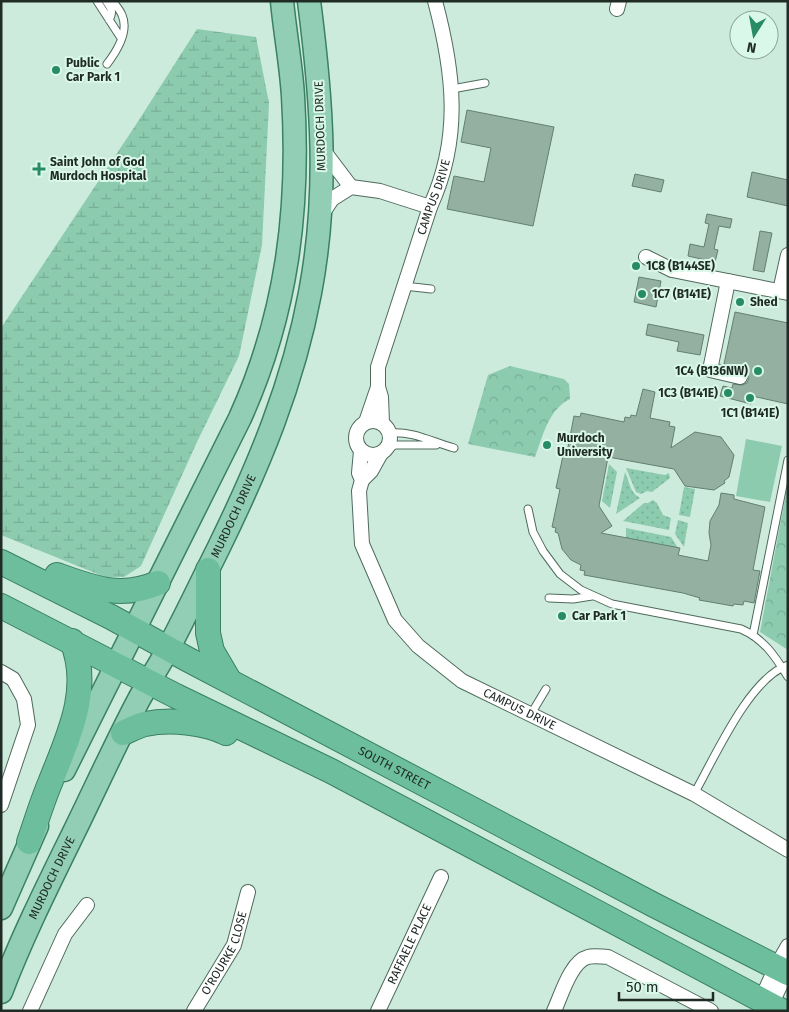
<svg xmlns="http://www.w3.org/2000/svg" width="789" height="1012" font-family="'Fira Sans',sans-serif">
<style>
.grass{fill:url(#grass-dots)}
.wetland{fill:url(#wetland-marsh)}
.park{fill:url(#park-crowns)}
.pitch{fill:#8ccbae}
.building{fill:#93b0a1;stroke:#637f71}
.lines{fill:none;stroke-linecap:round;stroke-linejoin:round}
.service-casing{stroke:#4f6a5c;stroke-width:9}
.minor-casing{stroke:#4f6a5c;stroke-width:16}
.primary-casing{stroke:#3a8063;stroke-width:25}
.trunk-casing{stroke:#3a8063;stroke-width:26}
.service{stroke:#fff;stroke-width:7}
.minor{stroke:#fff;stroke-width:14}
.primary{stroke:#91ceb5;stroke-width:22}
.trunk{stroke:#6cbe9c;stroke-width:24}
.poi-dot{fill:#278b66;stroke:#daf8e9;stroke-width:2}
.labels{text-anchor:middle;stroke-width:4;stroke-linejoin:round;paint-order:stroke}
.poi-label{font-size:12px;font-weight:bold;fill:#202b26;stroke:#daf8e9;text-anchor:start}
.street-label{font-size:12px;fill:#202b26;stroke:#daf8e9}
</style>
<defs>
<pattern id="grass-dots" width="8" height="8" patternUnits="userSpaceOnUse" patternTransform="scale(1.25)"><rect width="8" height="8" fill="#8ccbae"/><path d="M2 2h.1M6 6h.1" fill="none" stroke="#78ae96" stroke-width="1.8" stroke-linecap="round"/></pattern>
<pattern id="wetland-marsh" width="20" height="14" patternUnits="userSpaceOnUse" patternTransform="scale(1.25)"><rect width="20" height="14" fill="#8ccbae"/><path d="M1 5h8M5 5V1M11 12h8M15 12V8" fill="none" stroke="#78ae96"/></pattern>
<pattern id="park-crowns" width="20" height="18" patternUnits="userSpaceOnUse" patternTransform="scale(1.25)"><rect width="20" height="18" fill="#8ccbae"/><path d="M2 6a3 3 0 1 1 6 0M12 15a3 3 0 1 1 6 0" fill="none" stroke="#78ae96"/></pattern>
</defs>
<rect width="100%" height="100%" fill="#cdebdc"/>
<path class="grass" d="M609 464 617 472 610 508 602 501Z
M626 468 665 475 669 473 670 478 652 492 647 491 641 494 636 492Z
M625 472C630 482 629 492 640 498L616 514Z
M684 487 695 489 690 517 679 515Z
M653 500 657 503 663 515 671 518 669 530 623 521 644 503H648Z
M678 520 688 523 684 547 675 534Z
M626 528 671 537 678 548 626 538Z"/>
<path class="wetland" d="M197 29 256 37 269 103 262 245 239 356 197 442 141 566 124 577H105L1 535V328L137 123Z"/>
<path class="park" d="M510 366 564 379 569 384 570 399C548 410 543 436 535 457L468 444 488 375Z
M788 483V650L760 632Z"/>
<path class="pitch" d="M746 439 782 446 770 502 736 496Z"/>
<path class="building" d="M467 110 554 127 533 226 447 209 454 176 484 182 491 148 461 142Z
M752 172 788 180V206L747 197Z
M635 174 664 180 661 192 632 186Z
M707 214 732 219 730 228 719 226 714 249 718 250 715 262 688 256 690 244 704 247 709 224 705 223Z
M760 231 772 233 764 272 753 270Z
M639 277 661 281 656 307 634 302Z
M735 312 788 323V404L752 396 751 404 720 396 723 386 732 388 733 384 742 385 747 383 749 378 746 370 724 364Z
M648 324 704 335 700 355 677 351 679 342 646 335Z
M643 389 655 392 650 418 670 422 669 426 675 427 671 448 695 432 721 437 734 455 729 477 724 481 725 483 714 490 685 486 674 469 608 457 599 506 612 526 601 533 680 548 678 555 708 561 711 545 709 533 710 521 719 505 721 493 734 495V499L765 507 753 570 760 571 754 603 744 601 743 605 734 604 733 606 699 600 700 598 683 593 584 575 585 571 580 570 581 565 571 560 562 549 558 533 555 532 556 528 552 527 560 489 556 488 564 451 567 452 574 416 580 417 581 413 624 422 625 417 630 418 631 415 636 416Z"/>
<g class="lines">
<g class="service-casing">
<path id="service" d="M97 1 121 38
M106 1C111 8 114 12 109 20
M107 64C117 51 129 31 122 15 120 10 116 6 113 1
M452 89 485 83
M404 286 431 289
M390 433C413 431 432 442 454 448
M385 451 395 445H436
M528 509 533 532 543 551 560 574 581 590 612 604 741 629C764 639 775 656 788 677
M549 598 573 599 592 596
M753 635 788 460
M531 714 546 689
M694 794C714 759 749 678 788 665"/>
</g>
<g class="minor-casing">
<g id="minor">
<path d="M617 9 619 1"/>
<path d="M323 150 351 187"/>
<path d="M322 214 332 199 351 187 380 191 430 207"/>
<path d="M646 257 672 270 788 293"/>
<path d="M728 281 710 370 740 377"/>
<path d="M780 291 788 255"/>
<path d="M378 387 381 397 382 423"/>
<circle cx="373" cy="438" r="17"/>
<path id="s1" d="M366 422 378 387V367L430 207C462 138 454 72 435 1"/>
<path id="s2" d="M361 451 359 473 362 480 359 491 362 544 395 620 418 646 462 681 694 794 788 850"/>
<path d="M362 480 371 471 381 453"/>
<path d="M1 672 13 679 24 699 28 725 1 805"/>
<path d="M761 1000 776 967 788 946"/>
<path d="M771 1005 788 969"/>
<path d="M30 1011 65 934 87 905"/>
<path id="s3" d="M194 1011 234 945 248 892"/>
<path id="s4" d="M378 1011 441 877"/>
<path d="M554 1011C561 996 571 961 588 957 594 955 602 957 608 957L711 1011"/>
</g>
</g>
<g class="primary-casing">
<g id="primary">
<path d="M64 770 240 418C287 314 300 209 293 96 291 64 285 33 282 1"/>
<path d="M1 908 37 826"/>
<path id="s5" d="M1 992C22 937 48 885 74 832 95 789 115 745 137 703 147 684 159 666 169 647 186 615 202 581 219 547 259 465 293 384 310 293 329 193 322 101 309 1"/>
</g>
</g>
<g class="trunk-casing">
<g id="trunk">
<path id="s6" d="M1 562 111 617 187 659 654 905 788 973"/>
<path d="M208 570V633L212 651 229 680"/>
<path d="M57 575C93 588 121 599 158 583"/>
<path d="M1 606 176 696 331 771 782 1011"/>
<path d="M123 733C130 730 137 726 145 724 169 719 205 722 226 733"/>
<path d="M29 842C36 822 42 802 50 783 68 737 92 690 72 641"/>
</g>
</g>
<use href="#service" class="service"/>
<use href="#minor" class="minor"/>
<use href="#primary" class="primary"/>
<use href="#trunk" class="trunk"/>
</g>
<g class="poi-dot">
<circle cx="56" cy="70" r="5"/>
<path d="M36.5 161.5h5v5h5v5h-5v5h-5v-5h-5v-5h5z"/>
<circle cx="636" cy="266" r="5"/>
<circle cx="642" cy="294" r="5"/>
<circle cx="740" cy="302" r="5"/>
<circle cx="758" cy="371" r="5"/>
<circle cx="728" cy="393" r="5"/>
<circle cx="750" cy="398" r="5"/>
<circle cx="547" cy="445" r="5"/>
<circle cx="562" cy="616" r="5"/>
</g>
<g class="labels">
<g class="poi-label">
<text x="66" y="67">Public<tspan x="66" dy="14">Car Park 1</tspan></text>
<text x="50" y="166">Saint John of God<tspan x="50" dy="14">Murdoch Hospital</tspan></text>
<text x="646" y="270">1C8 (B144SE)</text>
<text x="652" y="298">1C7 (B141E)</text>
<text x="750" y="306">Shed</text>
<text x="748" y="375" text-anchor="end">1C4 (B136NW)</text>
<text x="718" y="397" text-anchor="end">1C3 (B141E)</text>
<text x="750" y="417" text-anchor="middle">1C1 (B141E)</text>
<text x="557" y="442">Murdoch<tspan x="557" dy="14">University</tspan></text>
<text x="572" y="620">Car Park 1</text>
</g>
<g class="street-label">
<text transform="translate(320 126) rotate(-92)" y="4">MURDOCH DRIVE</text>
<text dy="4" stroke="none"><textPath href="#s1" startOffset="236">CAMPUS DRIVE</textPath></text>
<text dy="4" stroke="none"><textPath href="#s5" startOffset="530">MURDOCH DRIVE</textPath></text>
<text dy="4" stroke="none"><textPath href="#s2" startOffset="332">CAMPUS DRIVE</textPath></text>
<text dy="4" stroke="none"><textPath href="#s6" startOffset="444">SOUTH STREET</textPath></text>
<text dy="4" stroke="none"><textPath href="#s5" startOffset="125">MURDOCH DRIVE</textPath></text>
<text dy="4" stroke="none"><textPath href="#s4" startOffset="74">RAFFAELE PLACE</textPath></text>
<text dy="4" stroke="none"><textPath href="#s3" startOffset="66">O’ROURKE CLOSE</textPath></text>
</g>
</g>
<rect width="789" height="1012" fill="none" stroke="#202b26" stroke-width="5"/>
<g transform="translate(754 35) rotate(191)"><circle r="24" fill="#daf8e9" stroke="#90a69b"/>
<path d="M0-4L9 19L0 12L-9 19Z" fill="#278b66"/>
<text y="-8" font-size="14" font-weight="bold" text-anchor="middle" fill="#202b26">N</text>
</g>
<path d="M619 992v8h94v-8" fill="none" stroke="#202b26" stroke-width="2.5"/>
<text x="626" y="992" font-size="15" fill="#202b26" stroke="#daf8e9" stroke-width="4" paint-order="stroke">50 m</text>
</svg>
